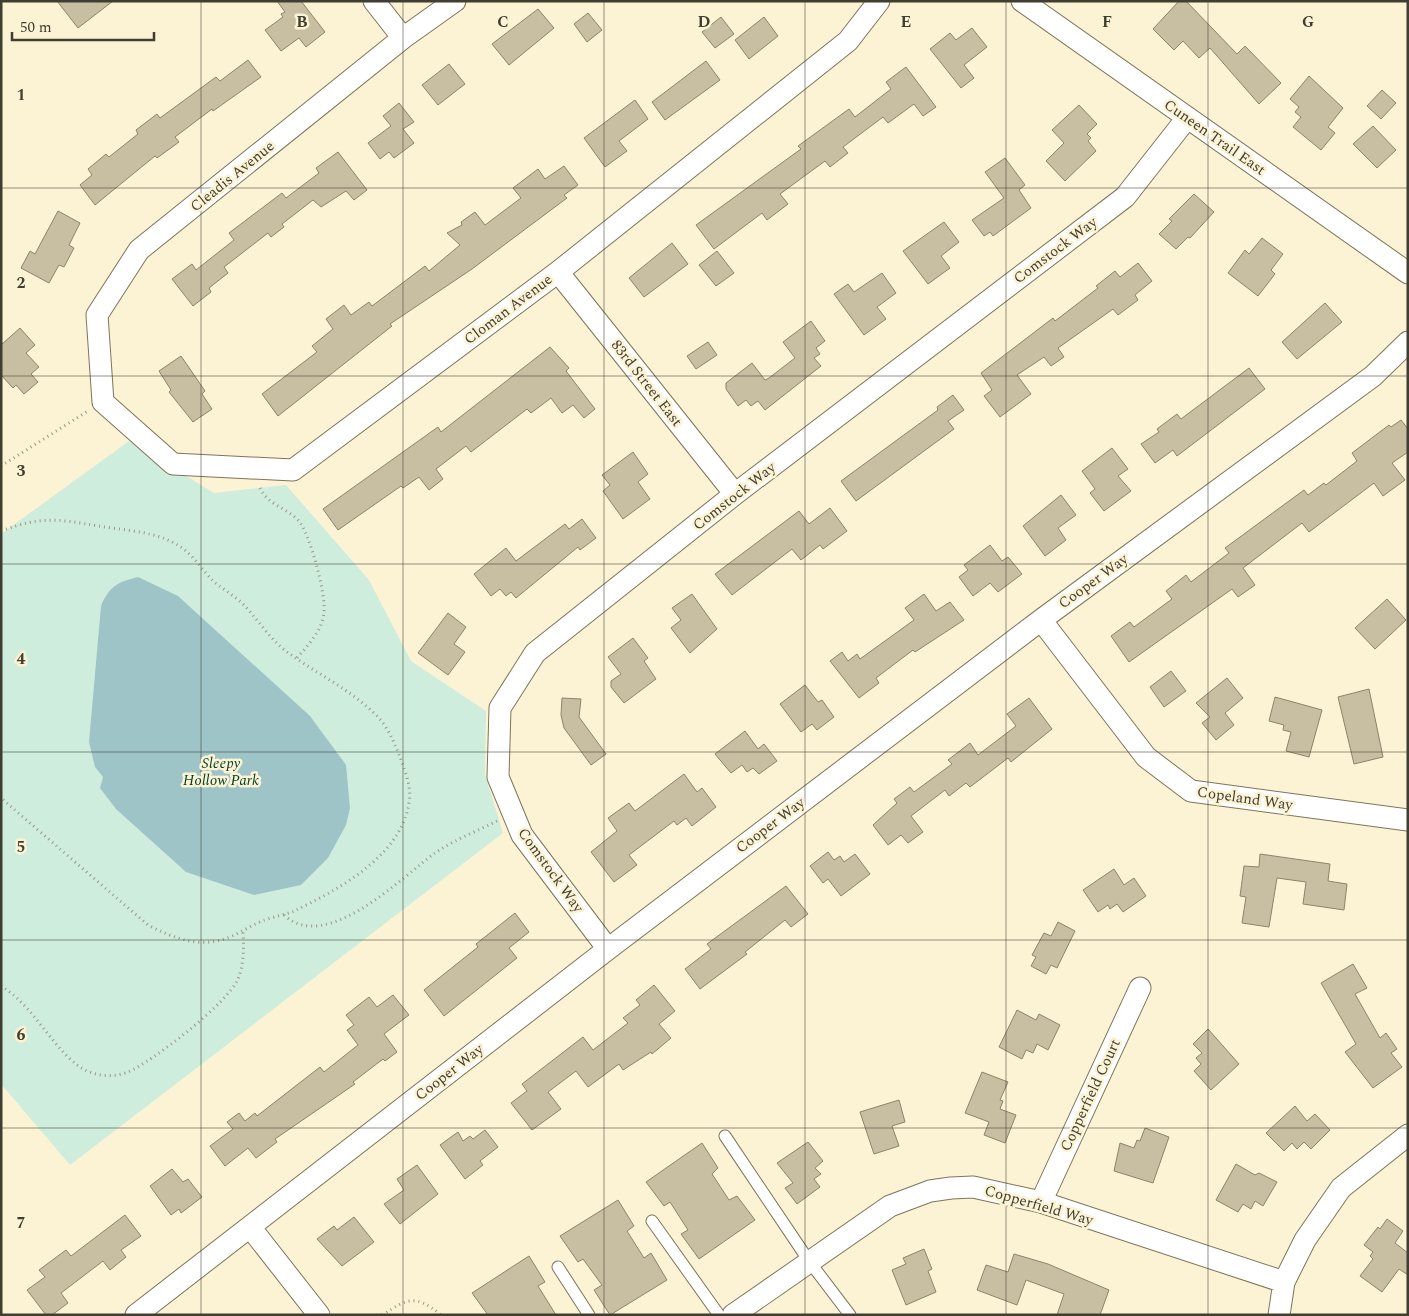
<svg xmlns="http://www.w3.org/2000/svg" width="1409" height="1316" font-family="Spectral,serif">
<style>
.green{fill:#ceeddd}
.water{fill:#9ec4c8}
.building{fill:#c8bfa2;stroke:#8c8469}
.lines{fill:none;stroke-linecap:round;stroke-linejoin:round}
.service-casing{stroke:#7d755a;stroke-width:13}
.minor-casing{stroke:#7d755a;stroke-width:23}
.path{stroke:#9c9681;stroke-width:3;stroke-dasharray:1 4;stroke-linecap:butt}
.service{stroke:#fff;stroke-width:11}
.minor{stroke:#fff;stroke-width:21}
.grid{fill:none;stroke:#403d31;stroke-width:1;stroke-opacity:0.55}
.labels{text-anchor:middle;stroke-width:5;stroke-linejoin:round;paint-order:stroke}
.street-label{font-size:15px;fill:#403d31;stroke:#fcf3d5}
.park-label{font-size:15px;font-style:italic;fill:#04422d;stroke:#fcf3d5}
.grid-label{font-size:16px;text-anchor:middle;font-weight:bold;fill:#403d31;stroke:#fcf3d5;stroke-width:5;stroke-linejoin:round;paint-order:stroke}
</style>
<rect width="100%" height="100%" fill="#fcf3d5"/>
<path class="green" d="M129 441 214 493 286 485 369 580 411 661 486 711 485 774 503 833 70 1165 1 1084V534Z"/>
<path class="water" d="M138 577 178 596 310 716 346 765 350 808 346 825 328 858 301 885 254 895 186 872 116 809 100 788 103 777 95 767 89 742 101 606C109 587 117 582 138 577Z"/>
<path class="building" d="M57 1H113L78 28Z
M277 1H301L325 32 306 47 299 38 281 51 265 30 283 17 281 14 285 12Z
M1179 1H1186L1237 54 1245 46 1281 83 1259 104 1210 48 1199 58 1183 41 1174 50 1153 29Z
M538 9 554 28 509 65 492 44Z
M588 13 602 30 587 42 574 24Z
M721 17 734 34 715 48 702 32Z
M764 17 778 36 749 59 735 40Z
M972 28 987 47 964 65 974 78 961 88 930 49 950 33 956 40Z
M248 60 261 77 213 111 212 109 175 137 179 142 157 158 155 156 95 205 80 185 92 175 88 169 106 154 109 157 138 134 136 130 157 114 160 118 216 77 220 81Z
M706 61 720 80 665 120 652 102Z
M449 64 465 84 438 105 422 85Z
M906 67 936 107 923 116 914 104 888 123 883 117 843 147 848 153 830 167 825 161 780 194 788 204 767 220 762 213 714 249 696 225 801 149 798 146 849 109 855 117 891 89 886 82Z
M1309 76 1343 108 1328 127 1335 133 1321 150 1293 127 1301 117 1295 112 1299 107 1290 99Z
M1382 90 1396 103 1381 119 1367 106Z
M635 100 648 119 619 141 627 151 605 167 584 138Z
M399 103 414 122 403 129 414 143 394 158 389 152 380 159 368 143 391 126 383 116Z
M1079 105 1097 124 1087 134 1091 138 1088 141 1096 151 1065 181 1046 161 1064 143 1052 130Z
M1373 126 1396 150 1377 168 1353 144Z
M338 152 367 190 354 200 346 191 321 207 313 200 282 224 284 227 271 237 268 233 224 267 228 273 209 288 211 292 193 306 172 279 192 264 196 270 234 240 229 233 282 193 286 198 319 173 316 168Z
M1005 158 1025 185 1019 190 1031 208 993 236 990 232 984 236 972 220 1004 198 985 172Z
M564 166 578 185 564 195 567 198 472 269 390 324 392 326 278 416 262 394 317 352 312 346 333 329 326 319 344 305 351 315 369 302 372 306 425 266 429 271 460 245 447 233 462 225 461 222 475 212 485 225 521 198 513 188 538 169 545 179Z
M1194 194 1214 212 1190 238 1188 237 1176 249 1159 234 1172 221 1169 219Z
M58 211 80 223 69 245 74 248 64 267 59 265 49 283 21 268 30 251 35 254Z
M944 222 959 242 941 256 950 268 928 284 903 251Z
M1262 238 1283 254 1271 270 1275 274 1258 296 1228 273 1245 250 1249 254Z
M672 243 688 264 644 297 629 278Z
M717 251 734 273 716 286 699 265Z
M1138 263 1152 281 1135 295 1138 300 1118 315 1113 309 1058 348 1064 357 1051 366 1044 357 1017 375 1031 394 1000 417 984 396 992 390 981 373 1053 318 1055 321 1098 288 1096 286 1115 271 1120 277Z
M882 273 896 293 877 307 886 319 864 335 834 294 848 284 854 292Z
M1325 303 1342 322 1297 359 1282 342Z
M811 321 825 341 816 348 820 354 814 358 821 366 765 410 758 401 751 406 746 400 738 406 726 389V383L752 363 765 380 769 378 795 358 783 342Z
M20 328 35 345 26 353 39 367 31 374 38 382 24 394 16 385 13 388 1 375V345Z
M708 342 717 355 696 369 687 356Z
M550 347 569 368 566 371 595 409 584 418 573 405 562 413 551 398 531 413 527 409 471 452 466 446 436 469 443 479 429 490 419 477 403 488 401 486 338 530 323 509 438 427 441 432Z
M181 356 205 391 202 394 212 409 193 422 169 392 171 390 159 371Z
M1249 368 1265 389 1177 456 1173 450 1155 463 1141 444 1159 432 1157 429 1177 414 1181 419Z
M953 395 964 410 948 421 954 429 856 501 841 481 938 410 937 407Z
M1401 420 1408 429V452L1392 463 1405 480 1383 496 1374 483 1309 532 1302 523 1243 568 1255 585 1238 597 1232 589 1129 662 1111 636 1130 622 1134 627 1172 599 1166 591 1186 575 1191 582 1229 553 1225 548 1304 490 1308 495 1324 483 1326 485 1357 461 1352 453 1389 425 1391 427Z
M1112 448 1128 469 1118 476 1131 491 1104 511 1090 493 1095 489 1082 471Z
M633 452 648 474 638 482 650 499 623 519 603 491 610 485 602 475Z
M1061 495 1076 515 1058 528 1066 540 1045 556 1023 526Z
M830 508 847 531 823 549 820 545 801 560 792 549 732 595 715 574 799 511 809 524Z
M582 519 596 538 580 550 578 547 516 598 511 592 506 596 500 589 491 596 474 574 506 548 516 561 565 524 569 529Z
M990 545 1002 561 1008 557 1022 574 998 592 990 583 973 596 959 577 968 570 964 565Z
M692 594 717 629 690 653 671 628 681 620 672 608Z
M924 594 936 611 950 602 964 620 915 652 913 650 876 678 879 683 859 698 830 661 842 652 848 661 857 654 860 659 914 620 905 608Z
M1387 599 1406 620 1375 649 1355 628Z
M448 613 466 627 454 644 465 652 448 675 418 653Z
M633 638 648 658 644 661 656 679 624 703 611 687V681L621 674 608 657Z
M1171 671 1186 691 1164 707 1150 687Z
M1227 678 1243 698 1225 713 1234 725 1216 740 1202 723 1210 717 1196 703Z
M805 685 818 702 822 700 834 717 817 730 812 724 801 732 780 704Z
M1369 689 1383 757 1354 764 1338 697Z
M1275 697 1322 710 1309 757 1286 751 1291 732 1283 730 1284 725 1269 721Z
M562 698 581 699 579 717 606 754 591 765 564 728 561 715Z
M1029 698 1052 729 1011 762 1008 758 970 787 966 783 949 796 945 790 911 816 923 832 908 843 901 835 888 845 873 825 897 803 894 799 910 787 914 792 952 764 948 760 970 743 978 755 1016 726 1007 714Z
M745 731 758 749 764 744 777 761 759 774 753 768 747 772 742 765 731 773 715 754Z
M684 774 697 792 702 788 716 807 692 826 686 818 677 825 674 821 629 855 637 865 614 882 591 852 617 831 608 818 629 803 635 811Z
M828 852 834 860 840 856 844 862 855 854 870 874 841 896 828 879 823 883 810 866Z
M1260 854 1330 864 1328 881 1347 884 1344 910 1303 904 1306 882 1277 878 1269 927 1242 923 1246 897 1240 896 1244 866 1259 867Z
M1114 869 1124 885 1134 878 1146 896 1123 912 1117 904 1110 909 1108 905 1098 912 1083 890Z
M786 886 808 914 791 927 785 920 745 952 747 954 700 989 685 969 711 949 707 944Z
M515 913 529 932 509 948 517 958 444 1016 424 990 478 947 476 944Z
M1058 922 1075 931 1057 968 1051 965 1046 974 1031 966 1036 957 1032 955 1044 933 1051 936Z
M1353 964 1367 988 1355 994 1380 1038 1386 1033 1397 1049 1391 1053 1402 1067 1373 1088 1345 1052 1356 1044 1321 983Z
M654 985 675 1011 659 1024 671 1038 652 1054 651 1052 623 1070 619 1064 588 1087 576 1071 548 1092 561 1109 532 1130 511 1103 527 1091 522 1084 583 1037 593 1050 628 1023 623 1018 640 1005 636 1000Z
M393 995 409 1015 384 1034 397 1052 385 1061 383 1059 353 1082 355 1084 275 1139 277 1142 256 1158 248 1148 225 1166 210 1146 233 1129 227 1122 239 1113 245 1121 255 1113 257 1116 320 1067 324 1072 358 1045 347 1030 354 1025 346 1015 369 997 377 1007Z
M1017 1010 1036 1020 1039 1014 1060 1025 1048 1050 1037 1044 1033 1053 1026 1050 1022 1059 999 1047Z
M1208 1029 1239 1064 1211 1090 1194 1071 1201 1064 1196 1058 1202 1053 1193 1044Z
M982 1072 1008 1082 1000 1100 1003 1101 1000 1109 1016 1115 1005 1143 984 1135 989 1122 965 1113Z
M899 1100 905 1122 892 1126 899 1146 874 1154 860 1112Z
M1295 1106 1307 1121 1315 1114 1330 1130 1311 1149 1304 1142 1297 1149 1292 1143 1284 1151 1266 1133Z
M1145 1128 1169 1137 1153 1183 1114 1171 1120 1143 1134 1148 1137 1140 1140 1141Z
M485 1130 498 1147 480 1161 483 1165 465 1179 440 1145 458 1132 463 1141 470 1136 473 1139Z
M808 1142 823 1161 815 1168 821 1174 814 1179 820 1187 797 1204 785 1188 793 1183 777 1163Z
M702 1143 718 1168 712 1174 729 1200 737 1196 755 1220 699 1259 681 1234 688 1230 670 1202 664 1206 646 1182Z
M1236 1164 1255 1175 1259 1173 1277 1182 1263 1206 1255 1201 1251 1209 1243 1204 1238 1212 1216 1200Z
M417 1165 438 1194 400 1224 384 1204 404 1190 397 1179Z
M172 1169 183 1182 188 1179 202 1197 181 1213 179 1209 171 1215 150 1186Z
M618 1200 634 1226 627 1231 644 1258 651 1253 667 1280 610 1315 594 1290 602 1285 583 1259 578 1262 560 1236Z
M125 1215 141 1236 121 1250 126 1257 110 1270 103 1261 61 1293 68 1303 52 1315H46L27 1290 45 1277 39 1270 66 1250 71 1256Z
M354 1217 374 1242 342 1266 317 1239 334 1226 337 1230Z
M1387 1219 1403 1231 1395 1243 1408 1253V1275L1399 1269 1382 1292 1360 1276 1373 1259 1370 1256 1373 1252 1364 1245 1378 1227 1380 1229Z
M924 1249 932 1269 928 1271 936 1292 906 1305 892 1270 906 1264 903 1258Z
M1014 1254 1048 1264 1109 1290 1100 1315H1057L1064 1294 1026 1280 1017 1305 977 1290 986 1265 1008 1272Z
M529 1256 545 1282 538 1286 556 1315H488L472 1293Z"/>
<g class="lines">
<g class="service-casing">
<path id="service" d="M725 1136 809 1261 850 1315
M652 1221 719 1315
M558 1267 589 1315"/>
</g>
<g class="minor-casing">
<path id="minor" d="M374 1 403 38
M455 1 403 38 139 250 97 315 103 402 173 464 293 470 558 272 848 41 879 1
M1022 1 1408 273
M558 272 735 494
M1041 620 1146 757 1191 791 1408 820
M608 949 522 835 498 777 500 708 535 653 735 494 1125 197 1187 118
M1041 1202 1140 988
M250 1227 319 1315
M136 1315 608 949 1041 620 1373 376 1408 342
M733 1315 890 1206 930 1191 951 1188 973 1187 1041 1202 1284 1282
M1279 1315 1284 1282 1305 1240 1341 1188 1408 1135"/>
</g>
<path class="path" d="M1 466 88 411
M260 488C268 505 285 507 298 520 310 533 326 594 324 612 323 630 308 645 297 658
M1 531C41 516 58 519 98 526 122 530 152 531 174 543 191 551 201 569 214 582 223 589 233 595 242 603 256 617 267 635 282 648 311 671 347 687 374 713 387 725 393 740 400 757 405 771 412 787 409 803 401 856 338 890 294 911 285 915 275 916 265 920 253 924 242 932 230 937 201 949 175 939 148 925L1 798
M284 915C326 955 403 876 435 853 454 840 477 831 497 821
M1 986C35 1006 57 1057 87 1071 101 1077 115 1077 128 1072 152 1062 228 1003 238 979 244 965 244 946 243 931
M382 1315C409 1298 415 1294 441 1315"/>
<use href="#service" class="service"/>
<use href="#minor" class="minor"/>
</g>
<path class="grid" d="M201 1V1315M403 1V1315M604 1V1315M805 1V1315M1006 1V1315M1208 1V1315M1 188H1408M1 376H1408M1 564H1408M1 752H1408M1 940H1408M1 1128H1408"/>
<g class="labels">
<g class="street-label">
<text transform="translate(1215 137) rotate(35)" y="5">Cuneen Trail East</text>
<text transform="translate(232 176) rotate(-39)" y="5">Cleadis Avenue</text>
<text transform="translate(1055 250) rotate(-37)" y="5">Comstock Way</text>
<text transform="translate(508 309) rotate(-37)" y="5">Cloman Avenue</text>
<text transform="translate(647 383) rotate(52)" y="5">83rd Street East</text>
<text transform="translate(734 496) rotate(-38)" y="5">Comstock Way</text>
<text transform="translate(1093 581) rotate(-36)" y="5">Cooper Way</text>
<text transform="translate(1245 798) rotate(8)" y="5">Copeland Way</text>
<text transform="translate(770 825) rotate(-37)" y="5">Cooper Way</text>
<text transform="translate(551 870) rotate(54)" y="5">Comstock Way</text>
<text transform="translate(449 1072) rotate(-38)" y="5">Cooper Way</text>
<text transform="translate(1090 1095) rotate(-65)" y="5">Copperfield Court</text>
<text transform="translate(1039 1205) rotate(16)" y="5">Copperfield Way</text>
</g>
<g class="park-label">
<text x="221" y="768">Sleepy<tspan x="221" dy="17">Hollow Park</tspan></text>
</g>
</g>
<g class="grid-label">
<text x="302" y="27">B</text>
<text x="503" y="27">C</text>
<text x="704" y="27">D</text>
<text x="906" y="27">E</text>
<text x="1107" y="27">F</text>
<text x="1308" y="27">G</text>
<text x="21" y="100">1</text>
<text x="21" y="288">2</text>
<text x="21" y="476">3</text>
<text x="21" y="664">4</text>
<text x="21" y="852">5</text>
<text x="21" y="1040">6</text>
<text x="21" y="1228">7</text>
</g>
<rect width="1409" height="1316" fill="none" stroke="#403d31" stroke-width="5"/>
<path d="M12 32v8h142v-8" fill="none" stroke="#403d31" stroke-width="2.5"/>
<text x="20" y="32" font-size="15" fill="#403d31" stroke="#fcf3d5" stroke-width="4" paint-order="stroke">50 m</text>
</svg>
